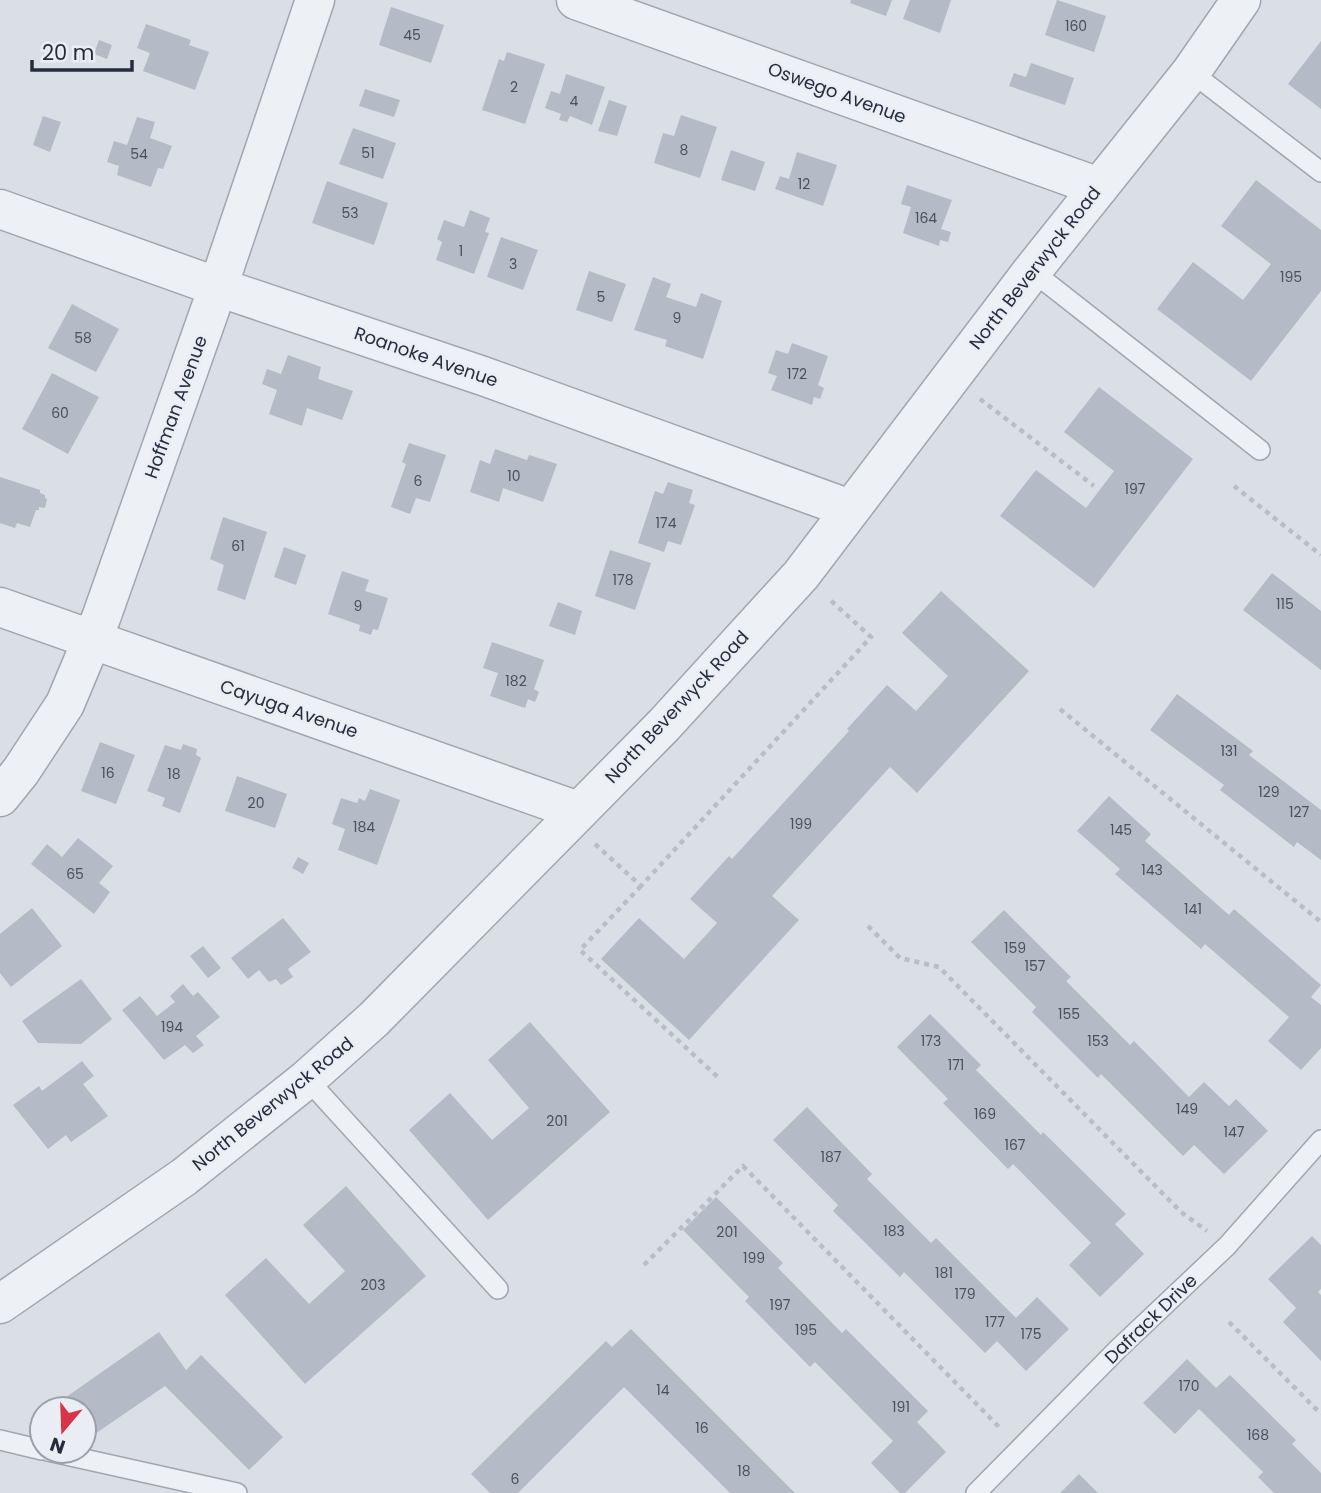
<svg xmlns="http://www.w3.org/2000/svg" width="1321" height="1493" font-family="Poppins,sans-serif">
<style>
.building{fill:#b4bac6}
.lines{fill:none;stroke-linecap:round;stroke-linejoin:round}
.service-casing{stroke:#a0a6b0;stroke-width:22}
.minor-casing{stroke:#a0a6b0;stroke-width:41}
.tertiary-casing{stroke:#a0a6b0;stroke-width:41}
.path{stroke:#b9bdc5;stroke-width:4.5;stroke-dasharray:5 5;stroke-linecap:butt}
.service{stroke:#edf0f5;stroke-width:19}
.minor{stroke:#edf0f5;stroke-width:38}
.tertiary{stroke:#edf0f5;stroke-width:38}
.labels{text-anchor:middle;stroke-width:5;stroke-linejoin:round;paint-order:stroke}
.number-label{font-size:14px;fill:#48505f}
.street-label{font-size:18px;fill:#242c3d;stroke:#eaeef4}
</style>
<rect width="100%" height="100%" fill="#dadfe6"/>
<path class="building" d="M851 0H892L886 16 850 3Z
M910 0H951L940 33 903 19Z
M1057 0 1106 16 1094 52 1045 35Z
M391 7 444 25 431 63 379 45Z
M146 24 191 40 189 45 209 52 195 90 143 71 150 53 137 48Z
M99 40 112 45 107 59 94 54Z
M1321 41V109L1288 84Z
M507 52 545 64 525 124 482 110 499 59 504 61Z
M1031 63 1074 78 1065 105 1009 86 1014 73 1026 77Z
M566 74 605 87 592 125 570 116 567 122 559 120 561 114 545 108 551 91 560 94Z
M365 89 400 100 394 117 359 106Z
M609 100 627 106 617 136 598 131Z
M681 115 717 127 700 178 654 163 663 133 674 136Z
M43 116 61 122 50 152 33 145Z
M137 117 155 122 150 138 172 146 163 169 158 168 151 187 117 175 119 166 107 162 114 141 127 145Z
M353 128 396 143 383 179 339 164Z
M731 150 765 162 755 191 721 180Z
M797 152 837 165 823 206 775 189 780 176 789 179Z
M1256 180 1321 230V291L1251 381 1157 309 1193 262 1243 300 1271 264 1221 226Z
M327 181 388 203 374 245 312 223Z
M907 185 952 200 941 229 951 232 948 242 940 240 939 246 903 233 911 207 901 204Z
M470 210 490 218 485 232 489 233 474 274 436 260 442 242 437 239 444 220 464 227Z
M501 237 538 250 523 290 487 277Z
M589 271 626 284 612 322 576 310Z
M653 277 671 284 666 297 696 307 701 293 722 301 703 359 665 346 667 340 634 330Z
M72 304 119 329 96 372 48 348Z
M792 343 828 356 818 385 824 388 820 399 814 397 812 405 771 390 777 376 768 373 776 350 788 354Z
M288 355 321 367 318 379 353 391 342 420 307 408 302 426 269 414 277 390 262 384 267 369 281 374Z
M52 373 99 397 68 454 22 429Z
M1099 387 1193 459 1094 588 1000 516 1036 470 1086 508 1114 471 1064 432Z
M409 443 446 455 430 502 416 498 410 514 391 507 406 464 402 462Z
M495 449 527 460 529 455 557 464 543 502 503 488 499 502 470 492 480 460 490 464Z
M0 477 40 490V493L45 495V498L47 499 45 508 39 507V510H36L30 527 17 523 15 528 0 523Z
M668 482 693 490 689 503 695 505 681 545 668 541 664 552 638 543 655 491 663 494Z
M223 517 267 532 245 600 217 590 224 565 210 559Z
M284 547 306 555 296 585 274 577Z
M610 550 651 563 635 610 595 596Z
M342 571 369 580 365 591 388 598 378 630 373 629 371 635 359 631 360 625 328 614Z
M1272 573 1321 611V670L1243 610Z
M941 591 1029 671 917 793 890 767 772 896 799 920 689 1040 601 959 639 918 684 959 717 923 690 899 729 856 732 859 849 731 847 729 887 685 916 711 948 676 902 633Z
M558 602 582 611 575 635 549 626Z
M492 642 544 660 534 689 539 692 535 702 528 699 525 708 490 696 498 673 483 668Z
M1177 694 1253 751 1249 755 1321 810V860L1297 842 1294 847 1220 790 1224 785 1150 730Z
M100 742 135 755 116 804 81 791Z
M183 744 197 749 196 755 201 758 180 813 162 806 165 798 147 791 165 745 181 750Z
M237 776 287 794 275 828 225 811Z
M370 789 400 800 377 865 338 850 345 829 332 824 341 798 357 803 359 798 365 801Z
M1109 796 1151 834 1145 841 1229 915 1234 909 1321 985 1311 997 1321 1005V1048L1301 1070 1268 1041 1289 1017 1205 944 1201 949 1115 874 1120 869 1077 831Z
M78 838 113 866 99 883 110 892 94 914 31 864 47 844 62 857Z
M298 857 309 863 303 874 292 868Z
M32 908 62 946 11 987 0 973V934Z
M1004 910 1071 977 1066 981 1130 1045 1134 1041 1189 1097 1204 1082 1229 1106 1236 1099 1268 1131 1224 1174 1194 1145 1183 1156 1101 1074 1098 1078 1032 1012 1036 1007 971 942Z
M283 918 311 952 288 969 293 977 281 985 276 979 269 982 259 970 248 979 231 958Z
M203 946 221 968 208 978 190 956Z
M81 979 112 1019 81 1044 38 1043 22 1021Z
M183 984 193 996 198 992 220 1017 196 1036 204 1045 193 1053 185 1045 164 1060 122 1010 140 996 157 1016 175 1002 170 996Z
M930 1014 981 1065 976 1070 1041 1135 1043 1132 1126 1214 1115 1224 1144 1254 1100 1297 1069 1265 1091 1243 1013 1164 1008 1169 943 1103 948 1099 897 1047Z
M530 1022 610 1112 488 1220 409 1130 450 1093 492 1140 529 1108 488 1060Z
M82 1061 94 1076 83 1084 108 1116 71 1142 66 1135 48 1149 13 1105 39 1086 42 1091Z
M807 1107 872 1174 867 1179 931 1243 936 1238 1016 1318 1037 1297 1069 1329 1026 1371 997 1341 985 1353 904 1272 900 1277 833 1211 838 1205 773 1140Z
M346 1186 426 1276 305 1384 225 1295 266 1258 309 1304 345 1271 303 1225Z
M716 1197 783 1263 778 1268 842 1333 846 1329 928 1411 917 1422 946 1452 905 1493H900L871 1463 893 1441 815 1362 810 1367 745 1301 749 1297 683 1230Z
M1312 1236 1321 1245V1289L1318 1292 1321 1295V1361L1283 1322 1296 1308 1268 1279Z
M631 1329 795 1493H730L624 1387 518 1493H490L471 1474 606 1341 612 1347Z
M159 1332 186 1370 201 1355 283 1437 249 1470 165 1386 89 1438 84 1431V1409H69L62 1400Z
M1187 1359 1216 1388 1230 1375 1296 1440 1292 1444 1321 1473V1493H1274L1258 1477 1263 1472 1199 1409 1175 1434 1143 1403Z
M1079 1474 1098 1493H1060Z"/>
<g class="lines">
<g class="service-casing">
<path id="service" d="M1191 72 1321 172
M1032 271 1260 450
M307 1079 498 1289
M0 1440 42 1450
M48 1451 237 1493
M976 1493 1118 1349 1227 1246 1321 1140"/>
</g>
<g class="minor-casing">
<path id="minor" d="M576 0 1099 187
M0 209 218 287 483 376 850 509
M0 607 578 811
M0 797 21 771 65 704 101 618 218 287 315 0"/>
</g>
<g class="tertiary-casing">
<path id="tertiary" d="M0 1304 184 1177 307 1079 374 1019 664 725 801 575 1032 271 1191 72 1241 0"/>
</g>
<path class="path" d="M980 399 1094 486
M1234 486 1321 555
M1060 709 1321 922
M595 844 641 886 871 637 828 598
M641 886 580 950 721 1080
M868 926 900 958 939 967 1181 1212 1207 1231
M644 1265 743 1166 1002 1430
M1229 1322 1321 1414"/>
<use href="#service" class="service"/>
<use href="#minor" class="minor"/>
<use href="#tertiary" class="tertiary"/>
</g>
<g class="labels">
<g class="number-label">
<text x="1076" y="31">160</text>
<text x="412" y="40">45</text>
<text x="514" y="92">2</text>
<text x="574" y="106">4</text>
<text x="684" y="155">8</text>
<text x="368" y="158">51</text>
<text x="139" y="159">54</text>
<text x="804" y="189">12</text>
<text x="350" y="218">53</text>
<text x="926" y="223">164</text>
<text x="461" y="256">1</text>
<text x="513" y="269">3</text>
<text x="1291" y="282">195</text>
<text x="601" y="302">5</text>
<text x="677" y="323">9</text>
<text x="83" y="343">58</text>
<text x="797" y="379">172</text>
<text x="60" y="418">60</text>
<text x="514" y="481">10</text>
<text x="418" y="486">6</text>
<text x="1135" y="494">197</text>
<text x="666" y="528">174</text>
<text x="238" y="551">61</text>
<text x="623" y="585">178</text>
<text x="1285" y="609">115</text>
<text x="358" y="611">9</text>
<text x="516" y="686">182</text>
<text x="1229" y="756">131</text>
<text x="108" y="778">16</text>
<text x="174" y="779">18</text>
<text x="1269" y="797">129</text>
<text x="256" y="808">20</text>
<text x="1299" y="817">127</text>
<text x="801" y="829">199</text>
<text x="364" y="832">184</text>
<text x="1121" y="835">145</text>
<text x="1152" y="875">143</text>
<text x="75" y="879">65</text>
<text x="1193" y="914">141</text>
<text x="1015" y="953">159</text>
<text x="1035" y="971">157</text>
<text x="1069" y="1019">155</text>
<text x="172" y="1032">194</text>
<text x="931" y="1046">173</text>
<text x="1098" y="1046">153</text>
<text x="956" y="1070">171</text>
<text x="1187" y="1114">149</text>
<text x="985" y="1119">169</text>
<text x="557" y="1126">201</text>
<text x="1234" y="1137">147</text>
<text x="1015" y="1150">167</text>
<text x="831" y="1162">187</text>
<text x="894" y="1236">183</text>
<text x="727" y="1237">201</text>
<text x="754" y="1263">199</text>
<text x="944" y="1278">181</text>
<text x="373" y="1290">203</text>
<text x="965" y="1299">179</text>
<text x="780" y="1310">197</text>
<text x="995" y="1327">177</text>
<text x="806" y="1335">195</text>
<text x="1031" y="1339">175</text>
<text x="1189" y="1391">170</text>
<text x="663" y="1395">14</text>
<text x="901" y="1412">191</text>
<text x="702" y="1433">16</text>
<text x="1258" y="1440">168</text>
<text x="744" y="1476">18</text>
<text x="515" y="1484">6</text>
</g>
<g class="street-label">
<text transform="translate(837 93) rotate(20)" y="6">Oswego Avenue</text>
<text transform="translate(1035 268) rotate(-52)" y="6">North Beverwyck Road</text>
<text transform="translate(426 357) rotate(19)" y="6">Roanoke Avenue</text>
<text transform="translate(176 407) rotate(-70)" y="6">Hoffman Avenue</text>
<text transform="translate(677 707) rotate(-47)" y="6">North Beverwyck Road</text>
<text transform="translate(289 709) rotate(19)" y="6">Cayuga Avenue</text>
<text transform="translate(273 1104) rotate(-39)" y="6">North Beverwyck Road</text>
<text transform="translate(1151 1319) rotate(-44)" y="6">Dafrack Drive</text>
</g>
</g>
<g transform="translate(63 1430) rotate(199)"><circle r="33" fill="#eaeef4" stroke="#9ba0ab" stroke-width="2"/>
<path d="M0-5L12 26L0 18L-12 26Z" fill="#d73447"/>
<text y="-10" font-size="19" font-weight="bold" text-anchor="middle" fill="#242c3d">N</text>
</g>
<path d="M32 60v10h100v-10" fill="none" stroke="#242c3d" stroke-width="3.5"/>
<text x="42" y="60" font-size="21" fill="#242c3d" stroke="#eaeef4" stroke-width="5" paint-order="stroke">20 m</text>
</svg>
